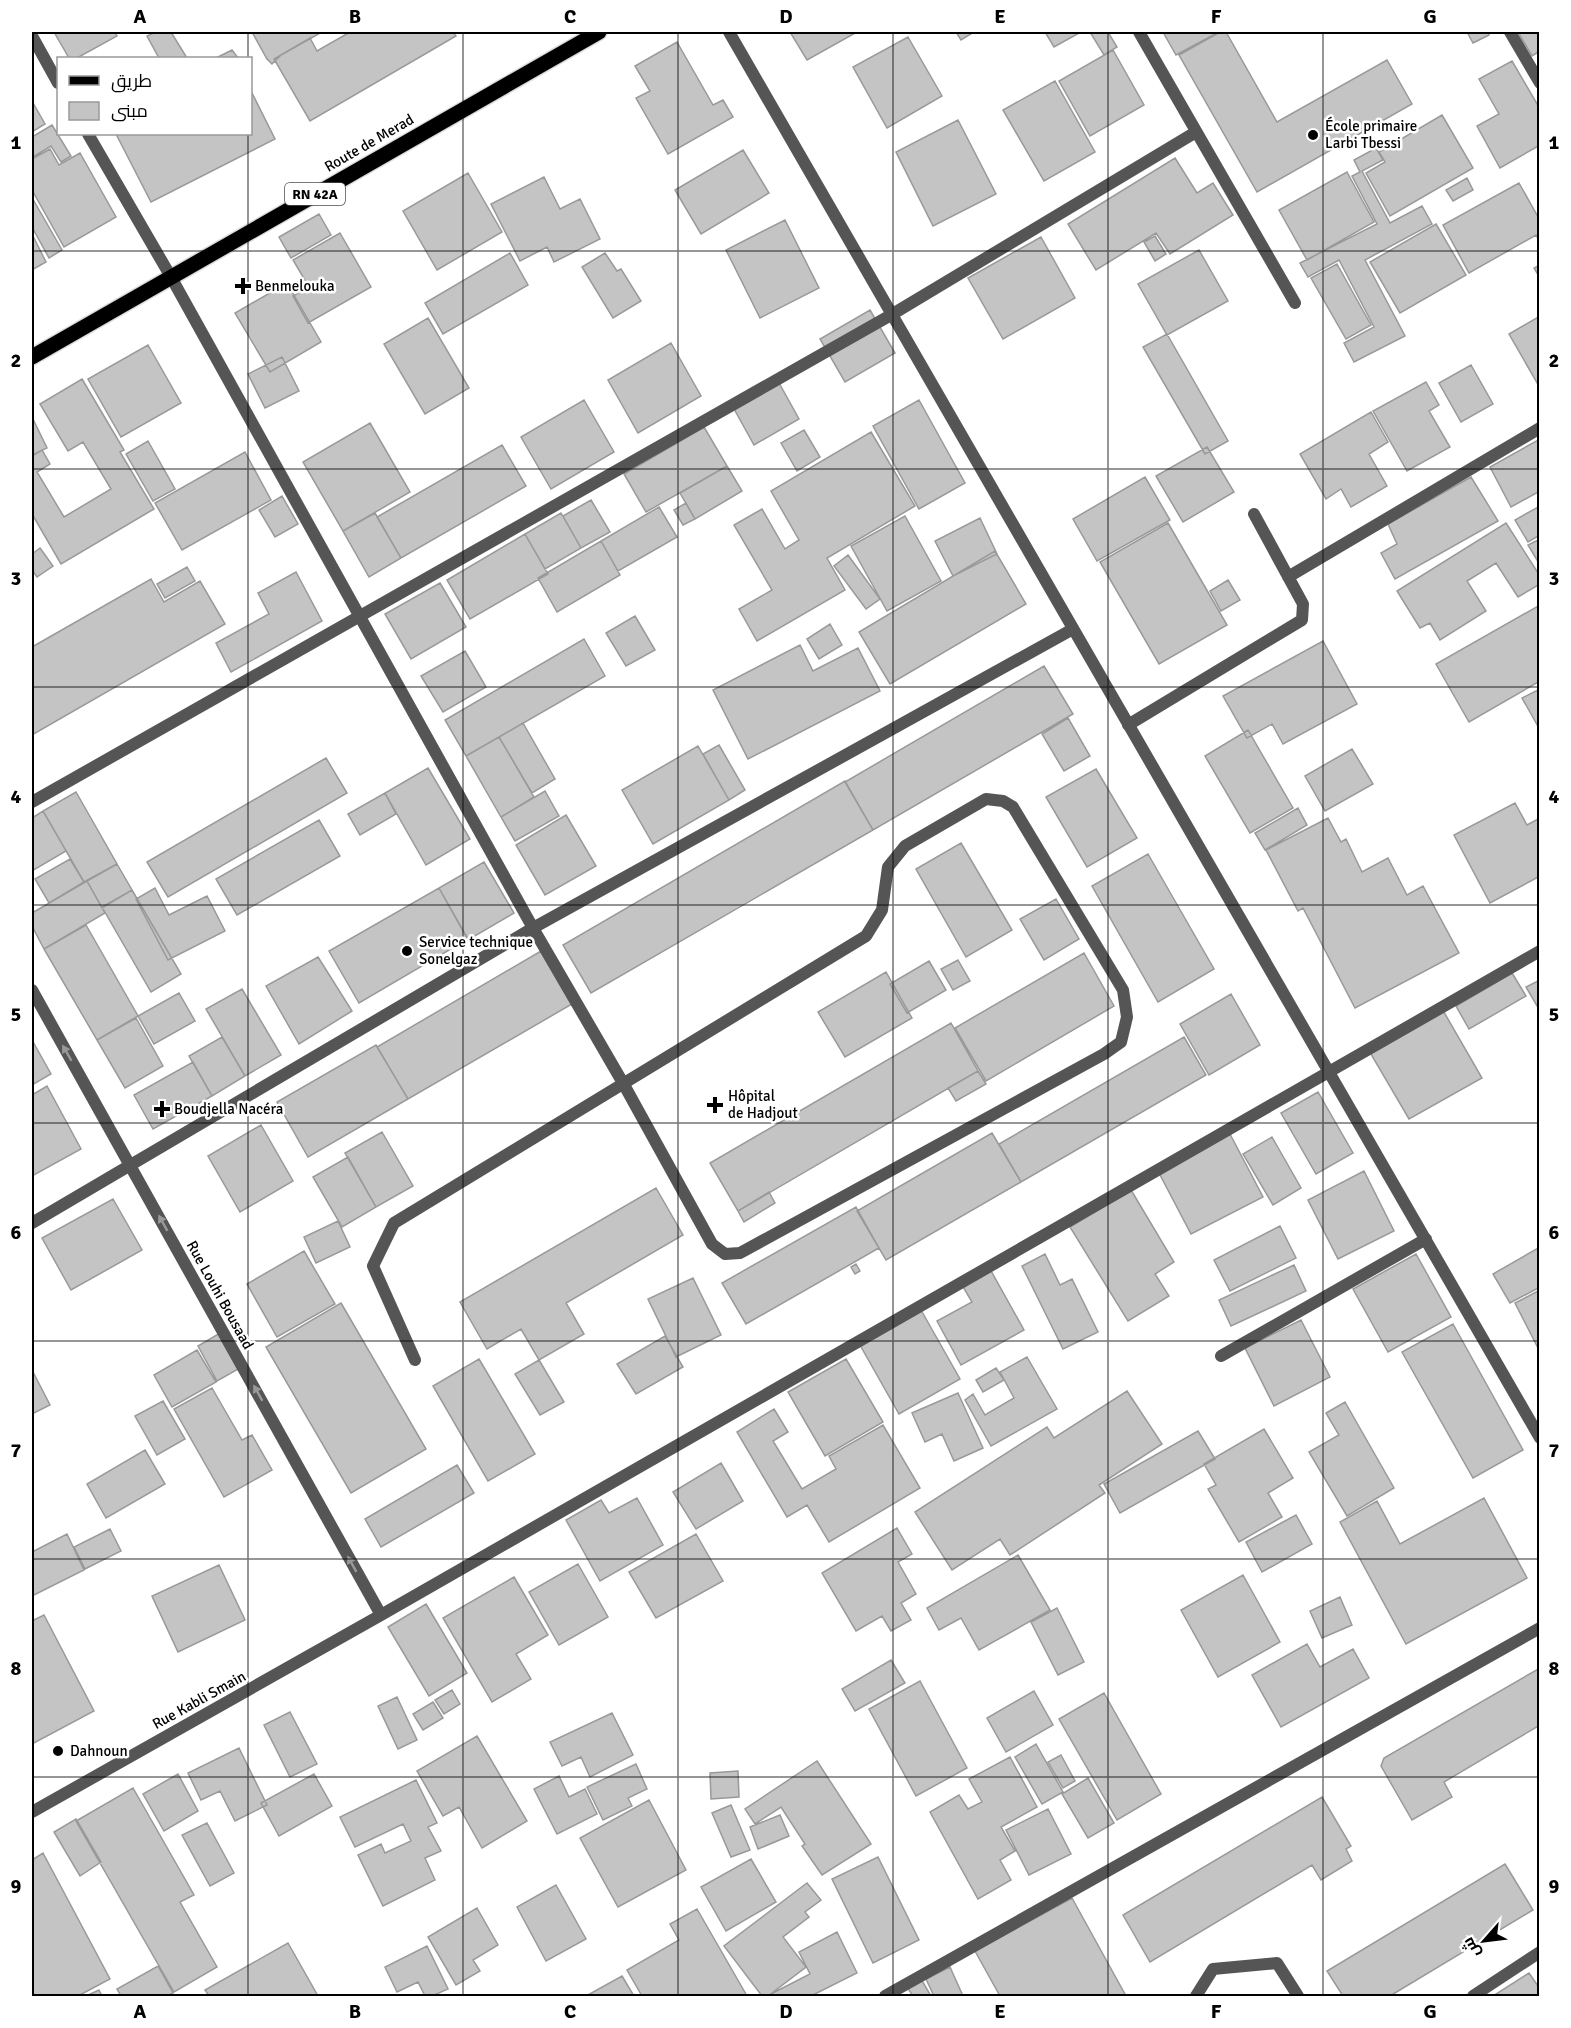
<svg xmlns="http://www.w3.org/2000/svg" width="1571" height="2028" font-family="Signika,Cairo,sans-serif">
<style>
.building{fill:#c4c4c4;stroke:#999;stroke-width:1.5}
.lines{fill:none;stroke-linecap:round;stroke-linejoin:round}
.primary-casing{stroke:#dbdbdb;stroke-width:18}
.lane{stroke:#555;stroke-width:12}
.street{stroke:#555;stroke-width:12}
.primary{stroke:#000;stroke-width:15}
.oneway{fill:#999}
.grid{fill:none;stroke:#000;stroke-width:1.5;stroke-opacity:0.55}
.poi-dot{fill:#000;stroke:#fff;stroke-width:2}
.labels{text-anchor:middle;stroke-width:5;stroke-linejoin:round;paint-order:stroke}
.shield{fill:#fff;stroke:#4c4c4c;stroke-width:1.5}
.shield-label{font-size:14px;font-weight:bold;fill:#000}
.poi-label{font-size:15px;fill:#000;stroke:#fff;text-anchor:start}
.street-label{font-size:15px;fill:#000;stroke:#fff}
.neatline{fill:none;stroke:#000;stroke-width:2}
.grid-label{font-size:20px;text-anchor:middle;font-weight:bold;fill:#000}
</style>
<rect width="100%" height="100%" fill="#fff"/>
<path class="building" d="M54 32H115L117 36 77 58H69Z
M156 32H171L187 58H159L147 36Z
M252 32H322L281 55 272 64 267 59Z
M350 32H453L456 36 310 121 274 59 310 38 317 51Z
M790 32H857L807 60Z
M956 32H974L961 40Z
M1045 32H1081L1054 47Z
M1090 32H1108L1117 47 1104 55Z
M1163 32H1219L1176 55Z
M1220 32H1226L1277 122 1387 60 1412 104 1257 192 1179 55Z
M1467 32H1488L1489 35 1473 43Z
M1518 32H1540V51L1532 56Z
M908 37 942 96 887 128 853 67Z
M677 42 713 105 723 100 733 117 668 154 636 98 650 91 635 66Z
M232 50 238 58H216Z
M1113 50 1144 105 1090 136 1059 81Z
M1512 61 1540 109V145L1500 168 1477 126 1499 114 1479 79Z
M1055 81 1095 152 1044 181 1003 110Z
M251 91 275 139 151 202 116 134H250Z
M32 101 45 124 32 132Z
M1442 115 1473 168 1390 216 1366 173 1385 162 1379 152Z
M958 120 996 194 933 226 896 152Z
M52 125 71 156 61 162 51 146 33 157 32 156V137Z
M1376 148 1383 160 1362 171 1390 223 1422 206 1432 224 1365 260 1405 336 1354 362 1344 343 1374 327 1339 260 1308 277 1300 263 1377 224 1352 176 1360 172 1354 160Z
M50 149 59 165 80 153 116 217 64 247 32 190V159Z
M743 150 769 193 701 234 675 190Z
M1175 158 1197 193 1213 183 1233 215 1170 254 1156 233 1096 270 1068 224Z
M1347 172 1374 222 1307 260 1279 210Z
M468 173 502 232 437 270 403 211Z
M544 177 560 209 580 199 600 239 554 262 547 247 520 261 491 204Z
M1467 178 1473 190 1453 201 1446 190Z
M1519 183 1537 215 1540 214V242L1536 235 1469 273 1443 225Z
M34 201 62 250 49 258 32 227V202Z
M319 214 331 235 291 258 279 237Z
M785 220 819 288 760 318 726 250Z
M1436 224 1466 275 1400 313 1370 262Z
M340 233 371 287 308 323 293 296 309 287 293 260Z
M32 234 46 262 32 270Z
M1155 236 1166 254 1155 261 1144 242Z
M1041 237 1075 298 1003 339 968 278Z
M1199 250 1228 301 1167 335 1138 284Z
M510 253 528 285 443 334 425 303Z
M605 253 617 271 621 269 641 301 613 318 582 267Z
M1337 264 1371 325 1346 339 1311 278Z
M1540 265V278L1534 268Z
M287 283 321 342 270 372 235 313Z
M870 310 895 353 845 382 820 339Z
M1540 316V388L1509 334Z
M428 318 469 388 425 414 384 344Z
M1167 334 1228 441 1205 454 1143 347Z
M671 343 701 396 638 433 608 380Z
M148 345 181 403 121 437 88 379Z
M282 357 299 391 265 408 248 374Z
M1471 365 1493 404 1461 422 1439 383Z
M82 379 124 450 120 452 154 509 61 564 32 514V456L42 450 50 464 37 472 64 517 111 489 83 442 68 451 40 404Z
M778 381 799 419 754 445 733 407Z
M1426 382 1439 405 1429 411 1450 447 1407 471 1373 411Z
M584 400 614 452 551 489 521 437Z
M919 400 965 483 919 509 873 426Z
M1371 412 1388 442 1369 454 1387 486 1351 507 1341 489 1326 499 1300 454Z
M32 417 47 448 32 455Z
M370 423 410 492 343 531 303 462Z
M704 427 727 466 646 512 624 474Z
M804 430 820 457 797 471 781 443Z
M871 432 915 506 827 558 845 590 757 641 739 609 772 590 734 525 762 509 785 549 799 540 771 491Z
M1540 439V491L1511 507 1490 467Z
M148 441 175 489 153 501 126 454Z
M502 445 526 486 401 558 377 517Z
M1207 447 1234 492 1183 522 1156 476Z
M245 452 271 500 182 550 155 503Z
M727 466 742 491 695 519 680 493Z
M1145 477 1170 520 1097 561 1073 519Z
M1471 477 1498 521 1395 579 1381 553 1397 544 1388 524Z
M282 496 298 524 275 537 259 510Z
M591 500 610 532 581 548 563 516Z
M686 503 695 519 683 525 674 510Z
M1540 506V535L1528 542 1515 520Z
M659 507 677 537 618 571 601 541Z
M375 513 401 558 369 577 343 531Z
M561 513 581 548 545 569 525 534Z
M905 516 941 581 887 611 851 546Z
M980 518 997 554 953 576 935 541Z
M1168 523 1227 625 1159 664 1100 562Z
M1506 523 1540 576V584L1518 597 1496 563 1467 581 1486 611 1440 640 1430 623 1420 628 1397 591Z
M525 534 548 574 470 619 447 580Z
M1540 539V565L1528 545Z
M601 541 620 575 557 612 538 578Z
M40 548 53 566 37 577 32 570V554Z
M995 551 1026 604 890 684 859 632Z
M848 555 880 599 866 609 834 566Z
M187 567 195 581 165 598 157 584Z
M296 572 322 621 231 672 216 643 269 614 258 593Z
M151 579 164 602 200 581 225 624 32 735V647Z
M1228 580 1240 600 1221 611 1210 591Z
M440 583 466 627 411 659 385 614Z
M1540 605V681L1469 722 1436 664Z
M635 616 655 650 626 666 606 633Z
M830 624 842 645 819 659 807 639Z
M584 639 605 676 466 756 445 720Z
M1323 641 1357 704 1283 744 1272 724 1247 738 1223 696Z
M800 645 813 671 858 648 880 691 748 759 713 690Z
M465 651 486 687 443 712 421 676Z
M1044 666 1073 714 873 830 845 782Z
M1540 689V730L1522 698Z
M1068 718 1090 756 1064 771 1042 734Z
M523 723 555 779 532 793 499 737Z
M1248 730 1293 808 1250 833 1205 756Z
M499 737 534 797 501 817 466 756Z
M719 745 745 790 729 800 703 754Z
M698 746 729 800 653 844 622 790Z
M1352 749 1373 784 1325 811 1305 776Z
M326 758 347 793 168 897 147 862Z
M428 768 470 839 426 865 385 793Z
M1096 769 1137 838 1087 867 1046 797Z
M845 781 873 830 591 993 563 945Z
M545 791 559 816 515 841 501 817Z
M76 792 117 864 84 882 43 811Z
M385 793 396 814 360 835 348 814Z
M1515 803 1527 825 1540 818V876L1490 903 1454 835Z
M1298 808 1307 825 1265 850 1255 833Z
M43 811 66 851 32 871V818Z
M566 815 596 866 545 895 516 845Z
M1328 818 1341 842 1346 839 1362 872 1388 858 1407 895 1423 886 1459 953 1355 1008 1303 908 1298 911 1266 850Z
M319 820 340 856 237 915 216 879Z
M961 843 1012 930 966 957 916 869Z
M1148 854 1214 969 1158 1002 1092 886Z
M70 859 84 882 49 903 35 879Z
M484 862 514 913 468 940 439 888Z
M117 864 132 890 102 908 87 881Z
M87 881 105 913 44 949 32 926V913Z
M155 888 169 915 207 896 225 931 168 960 136 899Z
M439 888 468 939 359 1003 329 951Z
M132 890 181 974 151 992 102 907Z
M1056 899 1079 939 1044 960 1020 919Z
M86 925 138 1016 97 1040 44 949Z
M541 951 572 1004 408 1099 377 1047Z
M1084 953 1114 1006 986 1081 955 1028Z
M318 957 352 1011 299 1044 266 986Z
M958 960 970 981 953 990 941 969Z
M929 961 946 990 907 1013 890 984Z
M886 972 912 1018 845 1057 818 1012Z
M1512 973 1526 996 1469 1029 1456 1006Z
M1540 980V1011L1526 987Z
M242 989 281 1055 245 1076 206 1009Z
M179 993 195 1021 154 1044 138 1016Z
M1231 994 1260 1045 1209 1075 1180 1024Z
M1441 1007 1482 1078 1409 1119 1368 1049Z
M136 1018 163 1066 125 1088 97 1040Z
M951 1023 978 1071 738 1211 710 1163Z
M222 1037 245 1076 212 1096 189 1056Z
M1184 1037 1206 1075 1021 1182 999 1144Z
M32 1040 51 1074 32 1085Z
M376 1045 408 1099 308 1157 277 1102Z
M193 1062 212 1096 153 1129 134 1095Z
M978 1071 986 1084 956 1101 948 1088Z
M47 1086 81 1149 32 1176V1095Z
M1318 1092 1353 1153 1316 1174 1281 1113Z
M261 1125 293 1181 240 1212 208 1156Z
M382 1132 413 1186 376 1207 345 1153Z
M992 1133 1021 1182 886 1260 857 1211Z
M1230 1134 1263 1197 1191 1234 1158 1171Z
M1272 1137 1301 1188 1273 1205 1243 1154Z
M348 1157 376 1207 342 1227 313 1177Z
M1364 1171 1394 1231 1338 1259 1308 1200Z
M656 1188 683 1235 566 1303 584 1334 539 1360 521 1329 487 1349 460 1302Z
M1131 1190 1174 1262 1155 1274 1169 1296 1128 1321 1070 1227Z
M769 1192 775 1203 744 1222 738 1211Z
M113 1199 142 1250 71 1290 42 1238Z
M856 1207 879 1248 746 1324 722 1283Z
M338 1221 350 1247 316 1263 304 1237Z
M1280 1226 1296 1258 1230 1291 1214 1260Z
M1540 1247V1287L1510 1303 1493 1274Z
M304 1251 335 1304 277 1337 247 1284Z
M1045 1254 1060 1285 1072 1279 1098 1332 1063 1349 1022 1266Z
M1416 1254 1451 1317 1388 1352 1353 1289Z
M856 1264 860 1271 855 1274 851 1267Z
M1294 1265 1306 1291 1231 1326 1219 1300Z
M990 1269 1024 1330 961 1365 937 1321 972 1302 962 1285Z
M693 1278 721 1335 676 1357 648 1299Z
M1540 1290V1352L1515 1303Z
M341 1303 426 1449 351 1493 266 1347Z
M921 1310 960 1379 899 1414 860 1345Z
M1301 1320 1330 1377 1274 1406 1245 1348Z
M1453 1324 1523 1450 1473 1478 1402 1352Z
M220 1333 240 1368 217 1381 198 1346Z
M665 1336 683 1367 636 1394 617 1364Z
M197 1350 216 1382 172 1407 154 1375Z
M1027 1357 1057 1409 991 1446 965 1400 973 1394 985 1415 1014 1398 1000 1372Z
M479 1359 535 1454 488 1481 433 1386Z
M846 1359 883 1422 825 1456 788 1392Z
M539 1360 564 1402 540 1415 515 1374Z
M996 1368 1004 1380 983 1392 976 1380Z
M32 1370 50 1405 32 1414Z
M212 1388 242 1440 252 1435 272 1470 224 1497 174 1409Z
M1127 1391 1162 1444 1099 1485 1105 1493 1010 1555 1000 1539 952 1570 915 1512 1047 1427 1054 1438Z
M958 1393 983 1448 954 1461 942 1434 925 1442 912 1413Z
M163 1401 185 1439 157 1455 135 1416Z
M1345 1402 1394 1488 1347 1516 1309 1452 1339 1435 1326 1413Z
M774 1409 788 1432 773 1441 802 1489 836 1469 829 1456 883 1425 920 1488 829 1542 807 1505 787 1517 737 1432Z
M1264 1429 1293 1478 1268 1493 1282 1517 1239 1542 1208 1489 1216 1485 1204 1464Z
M1198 1431 1215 1459 1120 1513 1104 1484Z
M145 1450 165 1484 106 1518 87 1484Z
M721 1463 743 1501 696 1529 673 1492Z
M457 1465 474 1493 381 1547 365 1519Z
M637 1498 663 1545 600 1581 566 1520 601 1500 609 1513Z
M1484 1498 1527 1578 1406 1644 1340 1522 1377 1501 1400 1544Z
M1296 1515 1312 1544 1262 1572 1246 1542Z
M897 1528 912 1554 898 1562 916 1594 901 1603 911 1620 891 1631 882 1616 856 1631 822 1573Z
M110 1529 121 1551 85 1569 74 1547Z
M67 1534 84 1570 32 1596V1552Z
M696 1534 723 1581 656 1618 629 1572Z
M1018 1555 1050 1610 979 1650 961 1618 939 1630 927 1608Z
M578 1564 608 1617 559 1645 529 1592Z
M219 1565 245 1620 178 1652 152 1596Z
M1243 1575 1280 1642 1218 1677 1181 1610Z
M514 1577 548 1635 516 1654 531 1679 492 1702 443 1618Z
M1340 1597 1352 1625 1322 1638 1310 1611Z
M426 1604 467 1673 429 1696 388 1627Z
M1057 1608 1084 1662 1058 1675 1031 1622Z
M44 1615 94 1711 32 1744V1616L34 1620Z
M1307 1644 1320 1667 1353 1649 1369 1678 1281 1727 1252 1675Z
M891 1660 905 1683 855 1711 842 1689Z
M1540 1668V1725L1444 1782 1452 1797 1412 1820 1381 1766 1384 1758Z
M920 1681 967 1768 916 1796 869 1709Z
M452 1690 460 1704 444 1714 435 1700Z
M1034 1691 1053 1725 1006 1752 987 1718Z
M1104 1693 1161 1794 1117 1820 1059 1719Z
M397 1697 417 1740 398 1749 378 1706Z
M433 1702 443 1718 423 1730 413 1714Z
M290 1712 317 1764 290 1777 264 1725Z
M612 1713 633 1755 590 1777 581 1757 562 1766 550 1742Z
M477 1736 527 1821 482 1848 459 1807 443 1816 417 1771Z
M1036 1744 1063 1792 1042 1804 1015 1757Z
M239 1748 267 1805 235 1821 220 1791 201 1800 188 1773Z
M1061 1755 1075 1781 1063 1788 1048 1762Z
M1010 1757 1037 1807 1001 1827 1015 1851 1000 1860 1011 1880 978 1899 930 1812 959 1795 968 1809 982 1802 969 1779Z
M817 1761 871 1844 822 1875 802 1846 805 1844 781 1807 755 1824 745 1809Z
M636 1764 647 1789 628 1798 632 1806 603 1820 587 1787Z
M738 1771 739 1797 711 1799 710 1773Z
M178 1774 198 1811 164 1831 143 1794Z
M314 1774 332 1806 279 1836 261 1803Z
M559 1776 569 1797 585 1789 597 1814 557 1834 534 1789Z
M1088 1778 1114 1823 1088 1838 1062 1794Z
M416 1780 437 1823 428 1827 441 1851 425 1858 435 1880 383 1906 358 1855 381 1844 385 1853 411 1841 403 1824 355 1847 340 1817Z
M133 1788 194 1895 180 1902 217 1967 174 1992 76 1821Z
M1322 1797 1351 1846 1346 1849 1352 1861 1321 1880 1312 1865 1150 1962 1123 1915Z
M649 1800 686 1870 618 1907 580 1838Z
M731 1805 750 1850 731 1857 712 1813Z
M1048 1809 1071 1854 1029 1875 1006 1830Z
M780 1815 789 1836 758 1849 750 1827Z
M76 1819 101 1862 80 1876 54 1832Z
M207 1823 234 1873 210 1886 182 1835Z
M43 1853 110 1979 78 1996H35L32 1991V1860Z
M878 1857 919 1940 873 1963 832 1879Z
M751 1859 776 1902 726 1931 701 1887Z
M1505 1864 1533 1910 1390 1996H1343L1327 1971Z
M807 1883 821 1900 805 1912 809 1917 783 1937 806 1967 768 1996H762L724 1946Z
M556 1885 586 1939 546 1961 517 1907Z
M1072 1898 1126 1996H1000L975 1951Z
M477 1908 498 1945 473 1960 480 1971 456 1985 428 1937Z
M697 1909 747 1996H642L627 1970 679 1940 670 1924Z
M837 1932 857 1973 811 1996H770L769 1995 810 1974 799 1952Z
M288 1943 318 1996H209L205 1990Z
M427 1946 448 1989 432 1996H425L418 1982 397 1992 385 1967Z
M158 1966 173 1993 167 1996H121L117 1989Z
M950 1967 963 1996H934L926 1979Z
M1529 1973 1540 1989V1996H1493Z
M622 1976 634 1996H586Z
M921 1979 931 1996H913L907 1987Z
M99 1990 102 1996H86Z"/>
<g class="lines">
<g class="primary-casing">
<path id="primary" d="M32 357 599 32"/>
</g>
<path class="lane" d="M415 1360 373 1266 394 1223 866 936 882 910 888 867 905 846 986 799 1003 801 1013 807 1123 990 1127 1017 1121 1042 1104 1054 740 1253 725 1254 712 1244 623 1083 533 928
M1196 1996 1213 1969 1277 1963 1298 1996"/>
<path class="street" d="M729 32 1540 1438
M1139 32 1295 303
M1510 32 1540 83
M32 36 58 83
M88 134 171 277 533 928
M1288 577 1540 428
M1128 725 1302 620 1303 604 1254 514
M32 802 891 315 1196 132
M32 990 381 1615
M32 1223 533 928 1073 629
M1221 1356 1426 1239
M32 1812 381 1615 1540 951
M885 1996 1540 1628
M1473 1996 1540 1952"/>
<use href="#primary" class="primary"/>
</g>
<defs><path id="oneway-solid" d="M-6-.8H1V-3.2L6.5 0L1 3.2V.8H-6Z" transform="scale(1.5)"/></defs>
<g class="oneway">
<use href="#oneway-solid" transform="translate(67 1053) rotate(-120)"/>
<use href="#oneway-solid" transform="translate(163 1223) rotate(-119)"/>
<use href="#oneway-solid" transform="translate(258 1393) rotate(-119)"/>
<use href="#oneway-solid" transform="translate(352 1564) rotate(-119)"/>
</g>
<path class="grid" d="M248 32V58M463 32V1996M678 32V1996M893 32V1996M1108 32V1996M1323 32V1996M248 134V1996M32 251H1540M32 469H1540M32 687H1540M32 905H1540M32 1123H1540M32 1341H1540M32 1559H1540M32 1777H1540"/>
<g class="poi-dot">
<circle cx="1313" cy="135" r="6"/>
<path d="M240 277h6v6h6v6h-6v6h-6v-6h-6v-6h6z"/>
<circle cx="407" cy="951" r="6"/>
<path d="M712 1096h6v6h6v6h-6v6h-6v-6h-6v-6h6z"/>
<path d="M159 1100h6v6h6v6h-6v6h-6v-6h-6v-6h6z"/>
<circle cx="58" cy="1751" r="6"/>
</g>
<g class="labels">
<rect class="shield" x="285" y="183" width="60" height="22" rx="4.5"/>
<g class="shield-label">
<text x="315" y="199">RN 42A</text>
</g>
<g class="poi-label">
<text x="1325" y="131">École primaire<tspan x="1325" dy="17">Larbi Tbessi</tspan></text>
<text x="255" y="291">Benmelouka</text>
<text x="419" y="947">Service technique<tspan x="419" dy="17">Sonelgaz</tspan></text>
<text x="728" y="1101">Hôpital<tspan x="728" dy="17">de Hadjout</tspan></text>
<text x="174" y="1114">Boudjella Nacéra</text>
<text x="70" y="1756">Dahnoun</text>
</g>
<g class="street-label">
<text transform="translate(369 143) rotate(-30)" y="5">Route de Merad</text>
<text transform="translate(220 1295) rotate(61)" y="5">Rue Louhi Bousaad</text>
<text transform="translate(199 1700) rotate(-29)" y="5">Rue Kabli Smain</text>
</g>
</g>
<rect width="1571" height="2028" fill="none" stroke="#ffffff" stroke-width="66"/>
<rect x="57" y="57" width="195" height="78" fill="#ffffff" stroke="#999999" stroke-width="1.5"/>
<rect x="69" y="76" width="30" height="9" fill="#000000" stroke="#999999" stroke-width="1.5"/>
<text x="111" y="87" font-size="18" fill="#000000">طريق</text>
<rect x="69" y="102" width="30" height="18" fill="#c4c4c4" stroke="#999999" stroke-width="1.5"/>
<text x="111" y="117" font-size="18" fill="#000000">مبنى</text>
<g transform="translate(1484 1941) rotate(242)" stroke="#ffffff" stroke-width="4.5" paint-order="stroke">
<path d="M0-4.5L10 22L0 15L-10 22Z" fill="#000000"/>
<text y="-9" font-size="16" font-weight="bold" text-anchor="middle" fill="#000000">ش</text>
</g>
<rect x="33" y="33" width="1505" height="1962" class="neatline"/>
<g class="grid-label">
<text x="140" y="23">A</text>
<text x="355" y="23">B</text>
<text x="570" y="23">C</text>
<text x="786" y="23">D</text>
<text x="1000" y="23">E</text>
<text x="1216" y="23">F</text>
<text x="1430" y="23">G</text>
<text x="16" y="149">1</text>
<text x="1554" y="149">1</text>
<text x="16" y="367">2</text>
<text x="1554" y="367">2</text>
<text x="16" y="585">3</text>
<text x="1554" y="585">3</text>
<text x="16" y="803">4</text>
<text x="1554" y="803">4</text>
<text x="16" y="1021">5</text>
<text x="1554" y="1021">5</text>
<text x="16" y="1239">6</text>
<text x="1554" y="1239">6</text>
<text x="16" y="1457">7</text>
<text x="1554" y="1457">7</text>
<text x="16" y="1675">8</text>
<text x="1554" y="1675">8</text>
<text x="16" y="1893">9</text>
<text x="1554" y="1893">9</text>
<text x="140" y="2018">A</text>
<text x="355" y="2018">B</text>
<text x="570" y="2018">C</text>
<text x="786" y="2018">D</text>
<text x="1000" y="2018">E</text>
<text x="1216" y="2018">F</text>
<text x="1430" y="2018">G</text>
</g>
</svg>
